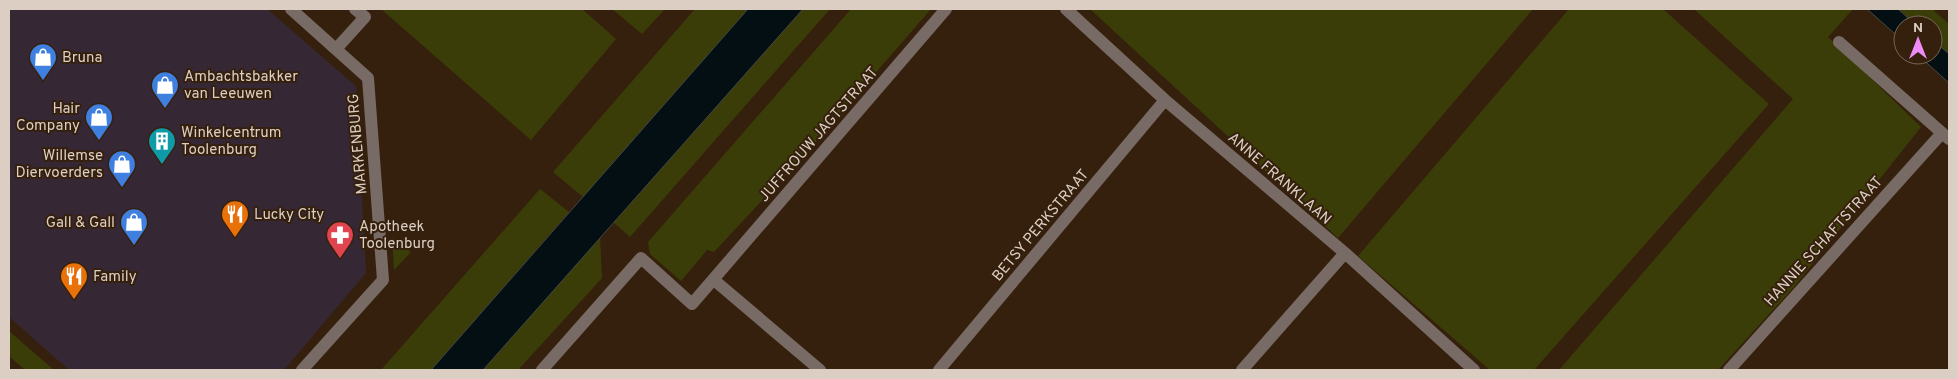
<svg xmlns="http://www.w3.org/2000/svg" width="1958" height="379" font-family="Overpass,sans-serif">
<style>
.commercial{fill:#362734}
.green{fill:#3b3d08}
.water{fill:#030f12;stroke:#444847}
.lines{fill:none;stroke-linecap:round;stroke-linejoin:round}
.minor{stroke:#786a64;stroke-width:12}
.labels{text-anchor:middle;stroke-width:4;stroke-linejoin:round;paint-order:stroke}
.poi-label{font-size:15px;fill:#dccec3;stroke:#35200d;text-anchor:start}
.street-label{font-size:15px;fill:#dccec3;stroke:#35200d}
</style>
<rect width="100%" height="100%" fill="#35200d"/>
<path class="commercial" d="M9 9H267L356 86 366 273 284 370H69L9 317Z"/>
<path class="green" d="M381 9H532V10L582 9 616 39 531 140Z
M612 9H665L642 34Z
M695 9H748L583 197 553 172Z
M803 9H830L630 237 613 222Z
M851 9H931L806 153 714 252 707 250 681 281 650 254 648 242Z
M1090 9H1533L1338 238Z
M1569 9H1663L1769 104 1534 370H1490L1358 256Z
M1694 9H1853L1828 37 1921 127 1794 287 1718 370H1559L1793 99Z
M1898 9H1932L1949 24V54L1933 40V25H1916Z
M540 189 569 212 431 370H381Z
M392 237 411 252 394 270Z
M600 237 602 278 518 370H483Z
M9 331 54 370H25L9 356Z"/>
<path class="water" d="M748 9H803L483 370H431Z
M1867 9H1898L1916 25H1903V41Z
M1933 40 1949 54V83L1918 55H1933Z"/>
<g class="lines">
<path class="minor" d="M291 9 368 78 383 280 302 370
M1066 9 1165 100 1345 253 1474 370
M1839 42 1949 139
M336 49 365 17 355 9
M714 280 820 370
M542 370 641 258 692 304 946 9
M939 370 1165 100
M1242 370 1345 253
M1729 370 1942 133"/>
</g>
<defs>
<g id="shop-pin" transform="scale(1.4375)"><path d="M0 17L-7.5 6A9.5 9.5 0 1 1 7.5 6Z" fill="#3f7fe0" stroke="#35200d"/><path d="M-5-2.5h2.3a2.7 3.5 0 0 1 5.4 0H5L5.5 6h-11ZM-1.5-2.5h3a1.5 2.3 0 0 0-3 0Z" fill="#fff"/></g>
<g id="building-pin" transform="scale(1.4375)"><path d="M0 17L-7.5 6A9.5 9.5 0 1 1 7.5 6Z" fill="#0f9aa8" stroke="#35200d"/><path d="M-4-6H4V6H1V3H-1V6H-4ZM-2.5-4.3h1.7v1.8h-1.7ZM.8-4.3h1.7v1.8H.8ZM-2.5-1h1.7V.8h-1.7ZM.8-1h1.7V.8H.8Z" fill="#fff"/></g>
<g id="restaurant-pin" transform="scale(1.4375)"><path d="M0 17L-7.5 6A9.5 9.5 0 1 1 7.5 6Z" fill="#e8710a" stroke="#35200d"/><path d="M-5-6h1v4h1v-4h1v4h1v-4h1v5L-1.5 .5V6h-2V.5L-5-1ZM5-6V6H3V1.5H1.5Q1.5-4 5-6Z" fill="#fff"/></g>
<g id="pharmacy-pin" transform="scale(1.4375)"><path d="M0 17L-7.5 6A9.5 9.5 0 1 1 7.5 6Z" fill="#e0444e" stroke="#35200d"/><path d="M-2-6h4v4h4v4h-4v4h-4v-4h-4v-4h4Z" fill="#fff"/></g>
</defs>
<g fill-rule="evenodd">
<use href="#shop-pin" x="43" y="57"/>
<use href="#shop-pin" x="165" y="85"/>
<use href="#shop-pin" x="99" y="117"/>
<use href="#building-pin" x="162" y="141"/>
<use href="#shop-pin" x="122" y="164"/>
<use href="#restaurant-pin" x="235" y="214"/>
<use href="#shop-pin" x="134" y="222"/>
<use href="#pharmacy-pin" x="340" y="235"/>
<use href="#restaurant-pin" x="74" y="276"/>
</g>
<g class="labels">
<g class="poi-label">
<text x="62" y="62">Bruna</text>
<text x="184" y="81">Ambachtsbakker<tspan x="184" dy="17">van Leeuwen</tspan></text>
<text x="80" y="113" text-anchor="end">Hair<tspan x="80" dy="17">Company</tspan></text>
<text x="181" y="137">Winkelcentrum<tspan x="181" dy="17">Toolenburg</tspan></text>
<text x="103" y="160" text-anchor="end">Willemse<tspan x="103" dy="17">Diervoerders</tspan></text>
<text x="254" y="219">Lucky City</text>
<text x="115" y="227" text-anchor="end">Gall &amp; Gall</text>
<text x="359" y="231">Apotheek<tspan x="359" dy="17">Toolenburg</tspan></text>
<text x="93" y="281">Family</text>
</g>
<g class="street-label">
<text transform="translate(818 134) rotate(-49)" y="5">JUFFROUW JAGTSTRAAT</text>
<text transform="translate(357 144) rotate(-95)" y="5">MARKENBURG</text>
<text transform="translate(1280 178) rotate(41)" y="5">ANNE FRANKLAAN</text>
<text transform="translate(1040 225) rotate(-50)" y="5">BETSY PERKSTRAAT</text>
<text transform="translate(1823 241) rotate(-48)" y="5">HANNIE SCHAFTSTRAAT</text>
</g>
</g>
<rect width="1958" height="379" fill="none" stroke="#dccec3" stroke-width="20"/>
<g transform="translate(1918 40)"><circle r="24" fill="#35200d" stroke="#786656"/>
<path d="M0-4L9 19L0 12L-9 19Z" fill="#ef8bf6"/>
<text y="-8" font-size="14" font-weight="bold" text-anchor="middle" fill="#dccec3">N</text>
</g>
</svg>
